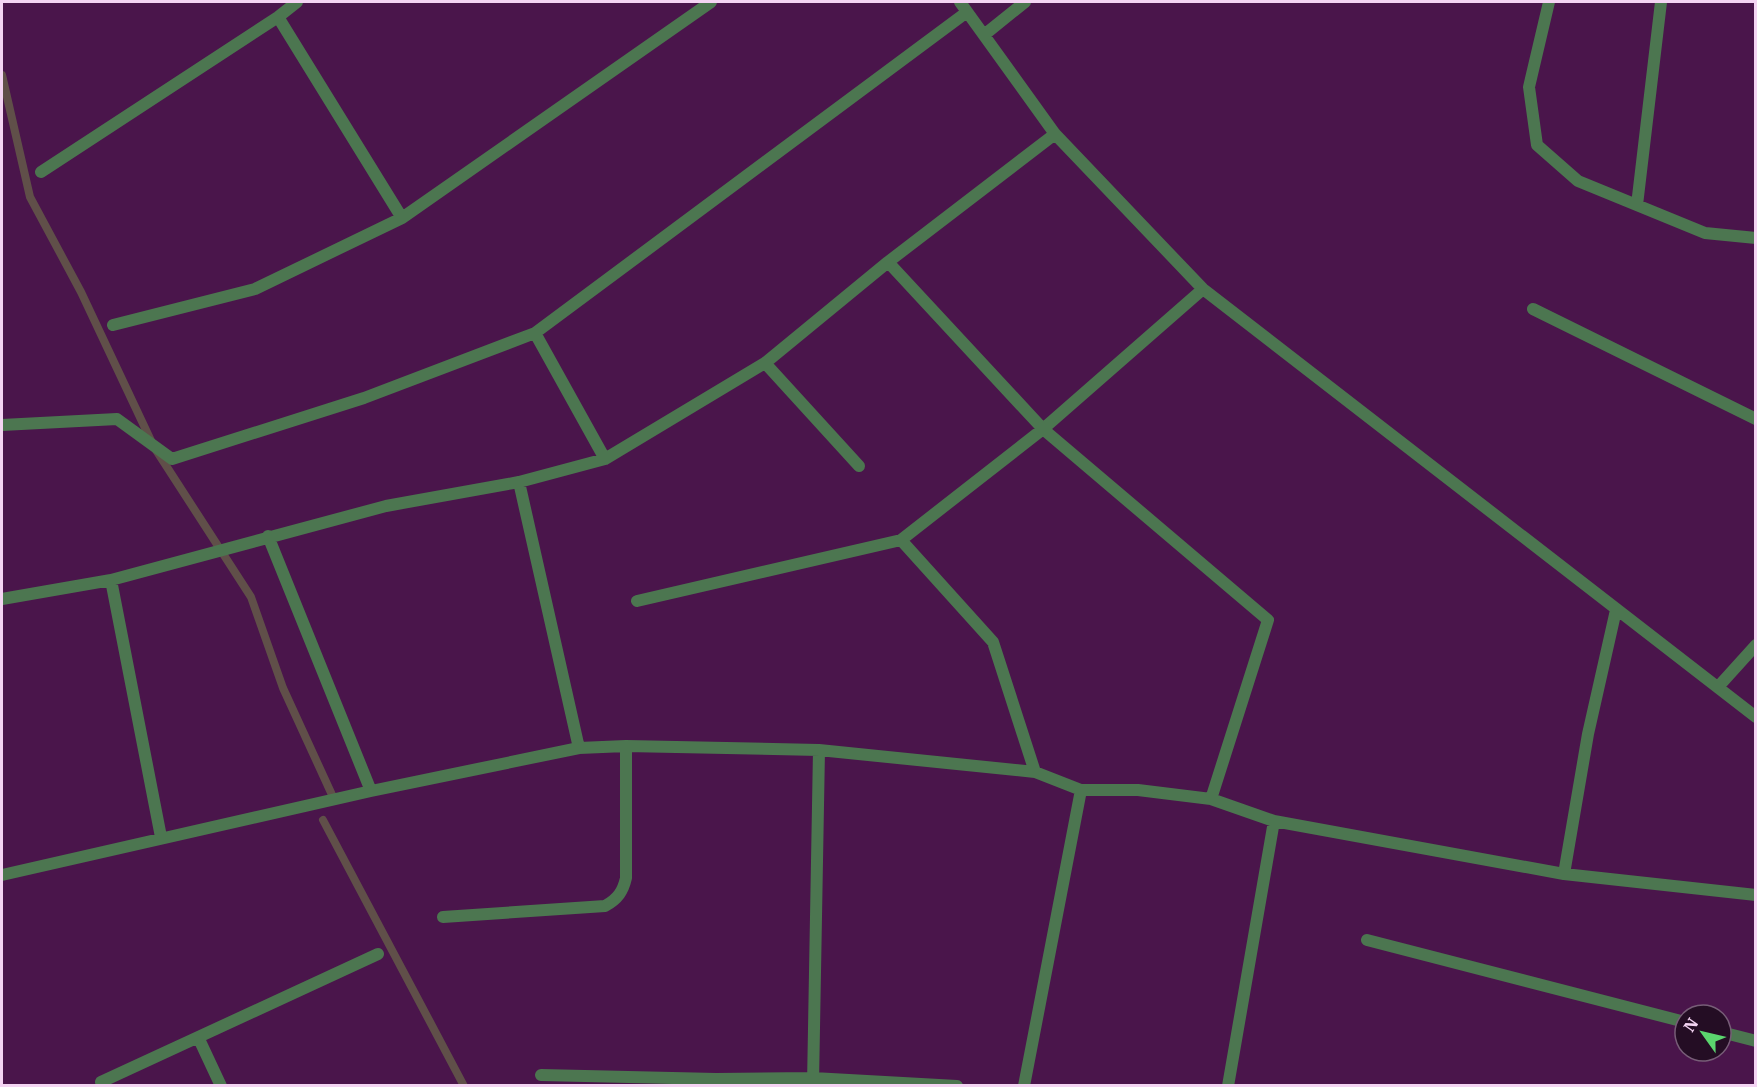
<svg xmlns="http://www.w3.org/2000/svg" width="1757" height="1087" font-family="'IBM Plex Serif',serif">
<style>
.lines{fill:none;stroke-linecap:round;stroke-linejoin:round}
.stream{stroke:#604f49;stroke-width:8}
.minor{stroke:#4c7650;stroke-width:12}
</style>
<rect width="100%" height="100%" fill="#4a154b"/>
<g class="lines">
<path class="stream" d="M2 75 30 197 81 292 154 447 251 597 283 688 333 797
M323 820 464 1086"/>
<path class="minor" d="M960 2 1055 134 1203 289 1756 717
M1549 2 1529 87 1537 145 1578 181 1705 233 1756 238
M278 17 402 218
M984 35 1025 2
M41 172 278 17 297 2
M1637 205 1661 2
M888 262 1043 429 1268 620 1211 799
M1533 309 1756 419
M113 325 255 289 402 218 711 2
M535 333 605 459
M765 363 859 466
M2 425 117 419 172 459 364 398 535 333 967 12
M519 482 579 748
M268 536 371 791
M901 540 993 642 1035 772
M111 580 161 837
M2 599 111 580 386 506 519 482 605 459 765 363 888 262 1055 134
M637 601 901 540 1043 429 1203 289
M1718 687 1756 645
M1564 874 1588 734 1616 610
M2 875 371 791 579 748 626 746 819 750 1035 772 1081 790H1138L1211 799 1274 821 1564 874 1756 895
M443 917 605 906C618 899 623 891 626 878V746
M1367 940 1685 1022
M1721 1032 1756 1041
M199 1039 221 1086
M541 1075 716 1079 813 1078 957 1086
M101 1082 378 954
M813 1084 819 750
M1024 1086 1081 790
M1228 1086 1274 821"/>
</g>
<rect width="1757" height="1087" fill="none" stroke="#f4d4f3" stroke-width="6"/>
<g transform="translate(1703 1033) rotate(304)"><circle r="28" fill="#240d24" stroke="#775d77" stroke-width="1.5"/>
<path d="M0-4.5L10 22L0 15L-10 22Z" fill="#5bd56e"/>
<text y="-9" font-size="16" font-weight="bold" text-anchor="middle" fill="#f4d4f3">N</text>
</g>
</svg>
